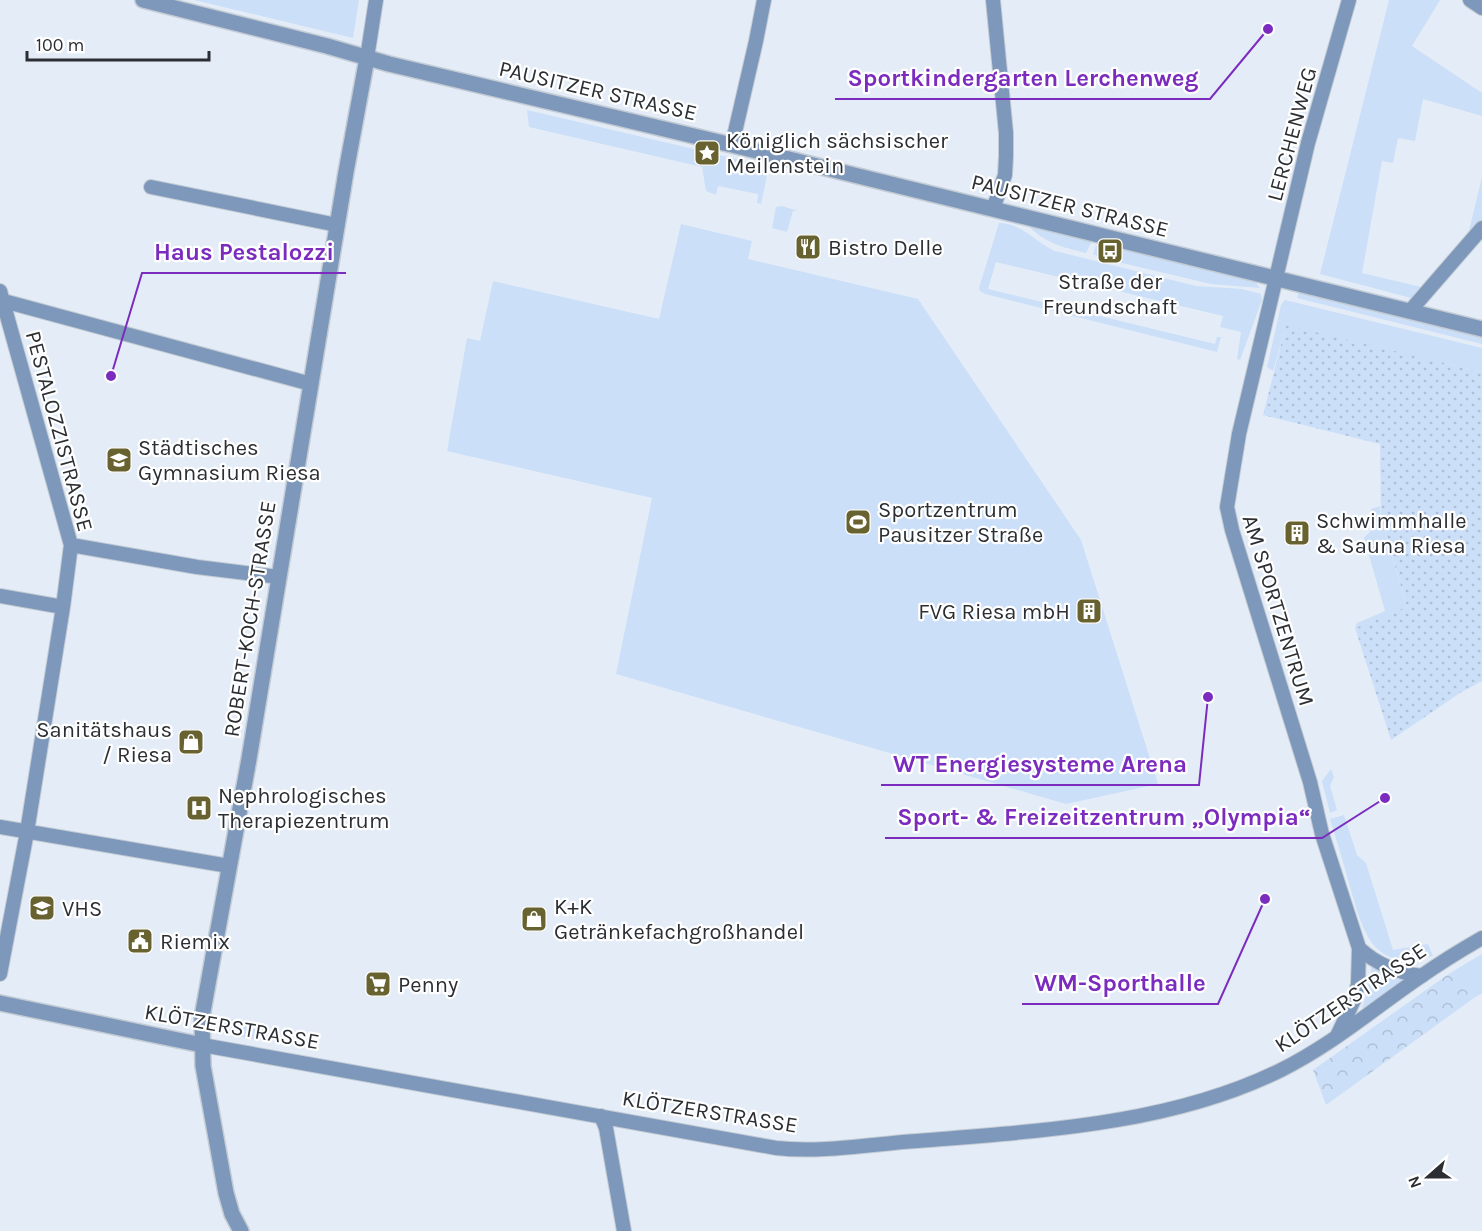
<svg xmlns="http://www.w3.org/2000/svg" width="1482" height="1231" font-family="Karla,sans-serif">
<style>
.grass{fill:#cbdff8}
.forest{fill:url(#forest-crowns)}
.garden{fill:url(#garden-dots)}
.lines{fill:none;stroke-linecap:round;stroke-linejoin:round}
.minor-casing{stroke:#c3cbd4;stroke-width:16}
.tertiary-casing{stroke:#c3cbd4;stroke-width:18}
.minor{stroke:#7d98ba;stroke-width:14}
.tertiary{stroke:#7d98ba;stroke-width:15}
.labels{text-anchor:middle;stroke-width:4.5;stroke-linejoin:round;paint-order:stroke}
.street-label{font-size:22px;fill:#2b2e32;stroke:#fff}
.poi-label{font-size:22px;fill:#2b2e32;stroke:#fff;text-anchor:start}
.leader{fill:none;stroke:#7b2cbf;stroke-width:2}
.callout-dot{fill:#7b2cbf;stroke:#fff;stroke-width:2}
.callout-label{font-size:24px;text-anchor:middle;font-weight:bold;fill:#7b2cbf;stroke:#fff;stroke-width:4.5;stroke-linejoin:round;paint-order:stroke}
</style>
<defs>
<pattern id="forest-crowns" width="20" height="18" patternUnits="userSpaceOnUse" patternTransform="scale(1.5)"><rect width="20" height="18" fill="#cbdff8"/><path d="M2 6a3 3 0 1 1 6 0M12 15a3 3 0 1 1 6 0" fill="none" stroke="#aec0d5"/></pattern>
<pattern id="garden-dots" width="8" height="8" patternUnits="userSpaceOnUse" patternTransform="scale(1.5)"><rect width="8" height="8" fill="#cbdff8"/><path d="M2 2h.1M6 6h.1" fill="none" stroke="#aec0d5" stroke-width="1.8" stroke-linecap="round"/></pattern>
</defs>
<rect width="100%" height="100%" fill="#e4edf7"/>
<path class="grass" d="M194 0H359L353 38Z
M1389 0H1440L1412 46 1482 93V116L1423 99 1415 141 1398 138 1393 163 1382 161 1362 273 1421 287 1415 299 1320 274Z
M527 110 762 165 766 168 767 175 761 204 757 203 758 194 718 186 716 195 706 191 702 167 529 127Z
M1482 177V222L1467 239Z
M782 206 798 211H793L787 232 772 228 776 207Z
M999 223C1022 223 1036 243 1055 251L1196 286 1242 289 1261 294 1262 300 1240 360 1237 359 1241 332 1220 327 1223 316 996 262 988 289 1215 344 1217 337H1221L1217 352 985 294 980 291 979 288Z
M1026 223 1092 241 1086 253C1062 247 1043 243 1026 223Z
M681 224 752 241 748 259 918 299 1081 540 1158 784 1066 804 616 674 652 498 447 451 467 338 480 341 493 281 659 319Z
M1096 246 1105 249 1104 254 1113 256 1116 250 1132 251 1254 280 1260 288 1211 284 1105 259 1093 254Z
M1299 292 1482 336V344L1297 298Z
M1285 300 1482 348V372L1286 326 1273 371 1267 367 1281 305Z
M1380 506 1381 519 1407 608 1355 628 1357 623 1385 611 1364 538 1376 525 1371 509Z
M1331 769 1334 777 1330 786 1337 810 1330 813 1322 781Z
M1344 815 1357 855 1366 863 1393 950 1428 944 1433 956C1372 972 1364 934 1350 887 1344 864 1337 842 1330 819Z
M1482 954V993L1474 998 1450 973Z
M1372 964 1401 978V981L1365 1010 1362 1008 1368 989Z
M219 1017 250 1022 249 1028 258 1029 256 1040 223 1033 218 1026Z"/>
<path class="forest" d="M1450 973 1474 998 1326 1105 1313 1070Z"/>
<path class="garden" d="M1286 325 1482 372V681L1460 693 1391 740 1355 628 1407 607 1381 518 1380 444 1263 415Z"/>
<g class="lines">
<g class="minor-casing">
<path id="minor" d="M1470 0 1482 8
M367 58 376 0
M732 145 756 41 764 0
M151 187 337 225
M993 209 1005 175 1006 156V133L993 0
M0 291 71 545 63 607 27 832 0 974
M0 300 311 384
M1410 311 1482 228
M71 545 197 567 279 577
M0 596 63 607
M0 827 229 866
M1359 948C1376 964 1399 973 1422 976
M1337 1036 1354 1000 1358 984 1359 948 1322 834 1310 782 1232 530 1227 507 1239 434 1308 143 1349 0
M202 1045 776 1148C822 1153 871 1144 917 1141 1038 1131 1170 1125 1281 1070 1333 1044 1373 1009 1420 977 1440 963 1461 950 1482 938
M601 1116 606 1128 624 1231"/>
</g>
<g class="tertiary-casing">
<path id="tertiary" d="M143 0 327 46 389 64 732 145 1482 329
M0 1003 202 1045
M241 1231 232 1214 226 1193 203 1066 202 1017 249 759 346 172 367 58"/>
</g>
<use href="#minor" class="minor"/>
<use href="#tertiary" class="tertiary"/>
</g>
<defs>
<g id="sight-square" transform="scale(1.35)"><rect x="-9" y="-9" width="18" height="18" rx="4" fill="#67622f" stroke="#fff"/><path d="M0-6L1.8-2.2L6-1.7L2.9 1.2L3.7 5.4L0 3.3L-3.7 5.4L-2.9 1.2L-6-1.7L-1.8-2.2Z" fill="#fff"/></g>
<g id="restaurant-square" transform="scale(1.35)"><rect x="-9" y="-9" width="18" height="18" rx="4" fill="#67622f" stroke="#fff"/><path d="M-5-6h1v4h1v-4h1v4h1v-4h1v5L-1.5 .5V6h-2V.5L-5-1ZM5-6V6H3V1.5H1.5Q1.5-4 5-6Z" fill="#fff"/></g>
<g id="bus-square" transform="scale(1.35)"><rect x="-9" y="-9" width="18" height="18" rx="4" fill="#67622f" stroke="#fff"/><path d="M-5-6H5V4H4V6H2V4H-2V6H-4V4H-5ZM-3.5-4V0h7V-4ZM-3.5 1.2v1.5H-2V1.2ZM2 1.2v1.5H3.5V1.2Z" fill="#fff"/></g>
<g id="school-square" transform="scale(1.35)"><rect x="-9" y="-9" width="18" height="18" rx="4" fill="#67622f" stroke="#fff"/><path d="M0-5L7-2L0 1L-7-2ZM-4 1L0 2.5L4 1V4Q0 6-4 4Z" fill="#fff"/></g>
<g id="stadium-square" transform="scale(1.35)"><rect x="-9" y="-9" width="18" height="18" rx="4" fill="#67622f" stroke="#fff"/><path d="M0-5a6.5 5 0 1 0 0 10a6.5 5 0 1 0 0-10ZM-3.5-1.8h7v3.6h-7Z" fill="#fff"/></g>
<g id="building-square" transform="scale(1.35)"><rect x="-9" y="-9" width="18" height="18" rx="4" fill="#67622f" stroke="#fff"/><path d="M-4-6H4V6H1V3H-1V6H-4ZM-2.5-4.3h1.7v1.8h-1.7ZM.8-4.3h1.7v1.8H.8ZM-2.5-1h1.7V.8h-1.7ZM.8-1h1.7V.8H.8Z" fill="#fff"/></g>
<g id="shop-square" transform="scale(1.35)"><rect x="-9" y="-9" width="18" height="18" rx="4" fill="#67622f" stroke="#fff"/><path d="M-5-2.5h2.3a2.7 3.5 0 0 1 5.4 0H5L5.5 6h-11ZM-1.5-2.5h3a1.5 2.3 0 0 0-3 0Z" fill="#fff"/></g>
<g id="hospital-square" transform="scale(1.35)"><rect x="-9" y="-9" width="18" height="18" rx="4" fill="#67622f" stroke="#fff"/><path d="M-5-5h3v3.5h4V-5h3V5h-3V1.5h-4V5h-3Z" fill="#fff"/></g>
<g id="civic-square" transform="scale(1.35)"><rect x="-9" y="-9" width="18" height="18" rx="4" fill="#67622f" stroke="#fff"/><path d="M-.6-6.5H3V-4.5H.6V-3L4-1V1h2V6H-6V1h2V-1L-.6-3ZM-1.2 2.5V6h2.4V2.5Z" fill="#fff"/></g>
<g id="supermarket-square" transform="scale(1.35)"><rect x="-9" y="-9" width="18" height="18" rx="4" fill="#67622f" stroke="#fff"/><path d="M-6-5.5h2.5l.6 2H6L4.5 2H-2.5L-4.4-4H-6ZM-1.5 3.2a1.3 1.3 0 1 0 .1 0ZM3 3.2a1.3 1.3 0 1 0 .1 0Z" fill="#fff"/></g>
</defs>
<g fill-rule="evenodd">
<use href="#sight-square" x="707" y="153"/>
<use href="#restaurant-square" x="808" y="247"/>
<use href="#bus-square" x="1110" y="251"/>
<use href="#school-square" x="119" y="460"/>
<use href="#stadium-square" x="858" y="522"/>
<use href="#building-square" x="1297" y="533"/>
<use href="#building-square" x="1089" y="611"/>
<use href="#shop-square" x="191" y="742"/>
<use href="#hospital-square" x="199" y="808"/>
<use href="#school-square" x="42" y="908"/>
<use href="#shop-square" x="534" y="919"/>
<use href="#civic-square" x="140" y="941"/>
<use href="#supermarket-square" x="378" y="984"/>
</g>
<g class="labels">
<g class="street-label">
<text transform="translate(598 90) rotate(13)" y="8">PAUSITZER STRASSE</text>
<text transform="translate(1291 134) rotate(-75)" y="8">LERCHENWEG</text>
<text transform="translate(1070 205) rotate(14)" y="8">PAUSITZER STRASSE</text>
<text transform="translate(60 431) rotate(75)" y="8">PESTALOZZISTRASSE</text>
<text transform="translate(1279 610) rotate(73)" y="8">AM SPORTZENTRUM</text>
<text transform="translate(249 619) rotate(-81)" y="8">ROBERT-KOCH-STRASSE</text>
<text transform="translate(1350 997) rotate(-34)" y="8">KLÖTZERSTRASSE</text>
<text transform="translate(232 1026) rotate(10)" y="8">KLÖTZERSTRASSE</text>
<text transform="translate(710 1111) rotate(9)" y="8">KLÖTZERSTRASSE</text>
</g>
<g class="poi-label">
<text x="726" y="148">Königlich sächsischer<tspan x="726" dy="25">Meilenstein</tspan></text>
<text x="828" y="255">Bistro Delle</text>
<text x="1110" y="289" text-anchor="middle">Straße der<tspan x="1110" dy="25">Freundschaft</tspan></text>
<text x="138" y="455">Städtisches<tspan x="138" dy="25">Gymnasium Riesa</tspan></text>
<text x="878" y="517">Sportzentrum<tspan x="878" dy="25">Pausitzer Straße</tspan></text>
<text x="1316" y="528">Schwimmhalle<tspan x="1316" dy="25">&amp; Sauna Riesa</tspan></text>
<text x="1070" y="619" text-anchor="end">FVG Riesa mbH</text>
<text x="172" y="737" text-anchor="end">Sanitätshaus<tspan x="172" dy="25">/ Riesa</tspan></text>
<text x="218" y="803">Nephrologisches<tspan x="218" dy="25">Therapiezentrum</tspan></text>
<text x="554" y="914">K+K<tspan x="554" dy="25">Getränkefachgroßhandel</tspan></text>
<text x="62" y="916">VHS</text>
<text x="160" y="949">Riemix</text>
<text x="398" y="992">Penny</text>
</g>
</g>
<path class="leader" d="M1268 29L1210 99H835M111 376L142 273H346M1208 697L1199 785H881M1385 798L1322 838H885M1265 899L1218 1004H1022"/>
<g class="callout-dot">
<circle cx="1268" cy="29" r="6"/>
<circle cx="111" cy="376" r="6"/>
<circle cx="1208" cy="697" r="6"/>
<circle cx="1385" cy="798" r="6"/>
<circle cx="1265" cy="899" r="6"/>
</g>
<g class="callout-label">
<text x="1023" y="86">Sportkindergarten Lerchenweg</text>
<text x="244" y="260">Haus Pestalozzi</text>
<text x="1040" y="772">WT Energiesysteme Arena</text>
<text x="1104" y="825">Sport- &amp; Freizeitzentrum „Olympia“</text>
<text x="1120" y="991">WM-Sporthalle</text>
</g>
<g transform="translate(1428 1177) rotate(249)" stroke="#ffffff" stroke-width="4.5" paint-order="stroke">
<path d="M0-4.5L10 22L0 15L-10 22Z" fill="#2b2e32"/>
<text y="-9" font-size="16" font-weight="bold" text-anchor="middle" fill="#2b2e32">N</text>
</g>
<path d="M27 51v9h182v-9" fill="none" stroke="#2b2e32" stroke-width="3"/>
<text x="36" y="51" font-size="18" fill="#2b2e32" stroke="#ffffff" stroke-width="4.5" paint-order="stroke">100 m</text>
</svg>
